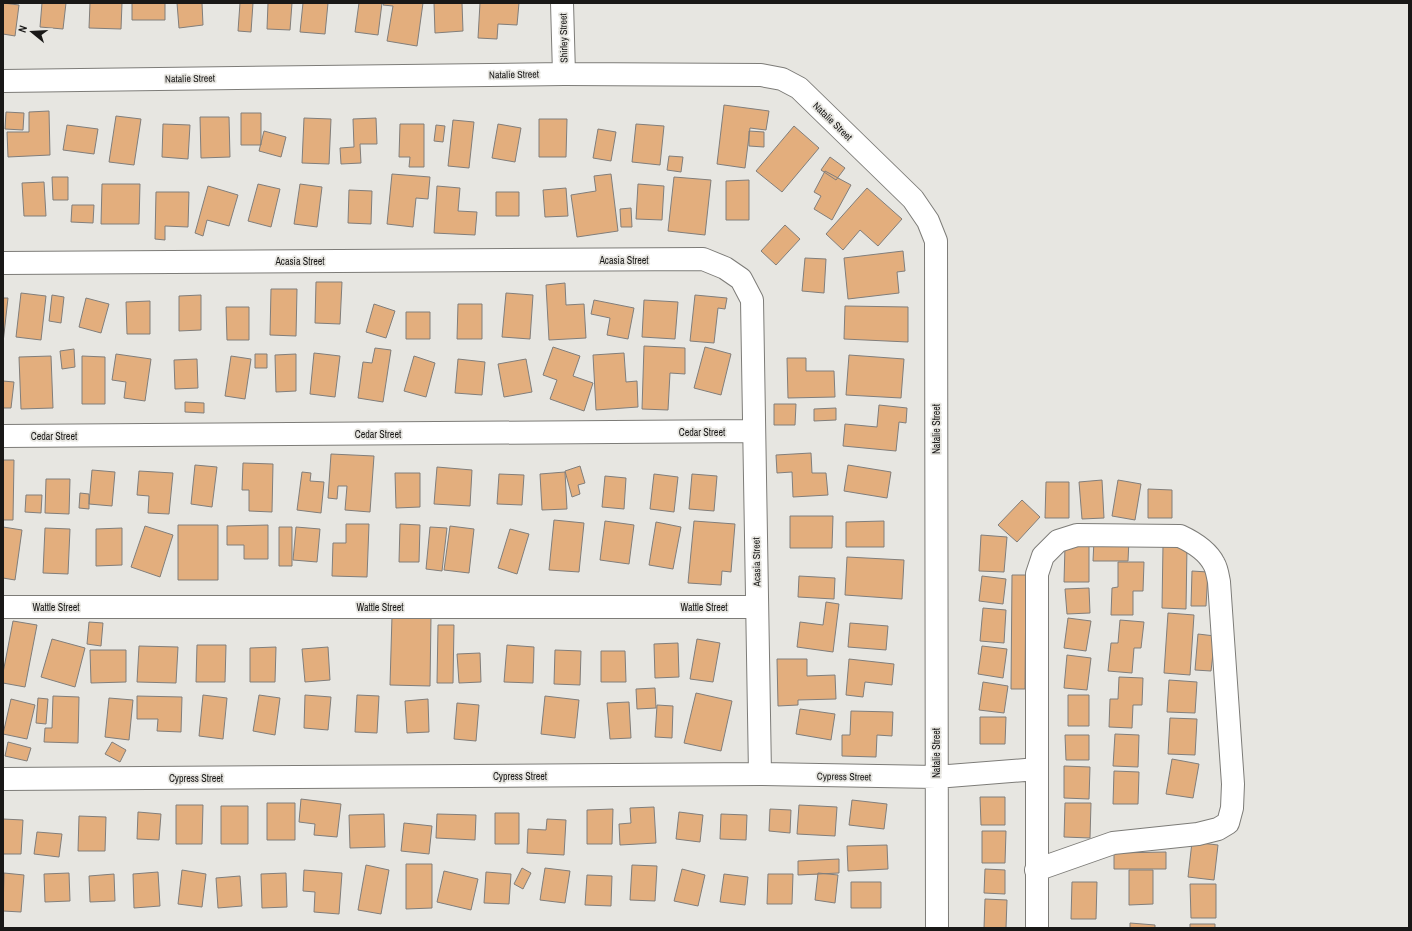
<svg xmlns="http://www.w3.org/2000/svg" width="1412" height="931" font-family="'Archivo Narrow',sans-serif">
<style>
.building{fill:#e3ae7d;stroke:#817e7b}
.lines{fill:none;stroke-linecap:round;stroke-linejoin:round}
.minor-casing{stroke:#7d7c78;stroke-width:24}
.minor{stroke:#fff;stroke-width:22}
.labels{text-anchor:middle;stroke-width:3.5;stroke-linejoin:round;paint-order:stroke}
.street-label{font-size:10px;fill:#191817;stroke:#e7e6e1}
</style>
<rect width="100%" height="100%" fill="#e7e6e1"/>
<path class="building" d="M3 3 19 5 15 36 3 34Z
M42 3H66L63 29 40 27Z
M90 3H122L121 29 89 28Z
M132 3H165V20H132Z
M177 3H202L203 25 179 28Z
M240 3H253L251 32 238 31Z
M268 3H292L290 30 267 29Z
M303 3H328L325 34 300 32Z
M359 3H382L378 35 355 32Z
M384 3H423L417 46 387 41 393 6 383 5Z
M434 3H462L463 31 435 33Z
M480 3H519L517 25 498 24 497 39 478 38Z
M724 105 769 111 766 130 750 128 745 168 717 164Z
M49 111 50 155 8 157 7 132H29V112Z
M6 112 24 113 23 130 5 129Z
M241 113H261V145H241Z
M116 116 141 119 134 165 109 162Z
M200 117H229L230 157 201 158Z
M304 118 331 119 329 164 302 163Z
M376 118 377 144H360L361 163 341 164 340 148 354 147 353 119Z
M539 119H567L566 157H539Z
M453 120 474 122 469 168 448 166Z
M163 124 190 125 188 159 162 157Z
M400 124H424V167H409L410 157H399Z
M498 124 521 128 515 162 492 158Z
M636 124 664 126 660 165 632 162Z
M67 125 98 129 94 154 63 150Z
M436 125 445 126 443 142 434 141Z
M794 126 819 148 782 192 756 171Z
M598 129 616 132 611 161 593 158Z
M264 131 286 137 281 157 259 151Z
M749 131 764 132V147L749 146Z
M669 156 683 157 681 172 667 170Z
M830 157 845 168 836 180 821 170Z
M825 171 851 185 832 220 814 209 821 196 814 192Z
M392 174 430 177 428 199 416 198 413 227 387 224Z
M611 174 618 231 577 237 571 195 596 191 594 176Z
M52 177H68V200H53Z
M674 177 711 180 705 235 668 231Z
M749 180V220H726V181Z
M44 182 46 216H24L22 183Z
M102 184H140L139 224H101Z
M258 184 280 189 271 227 248 221Z
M300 184 322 187 317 227 294 224Z
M638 184 664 186 662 220 636 219Z
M208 186 238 195 229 226 207 220 203 236 195 233Z
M437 186 460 188 458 211 477 212 475 235 434 233Z
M566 188 568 216 545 217 543 190Z
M867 188 902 219 878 246 860 230 843 250 826 234Z
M349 190 372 191 371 224 348 223Z
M156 192H189L188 227 165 226V240L155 239Z
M496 192H519V216H496Z
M72 205H94L93 223 71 222Z
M631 208 632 227H621L620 209Z
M785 225 800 239 776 265 761 251Z
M903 251 905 271 897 272 899 293 848 299 844 258Z
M805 258 826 259 824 293 802 291Z
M316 282H342L340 324 315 323Z
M565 283 566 305 584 304 586 338 549 340 546 285Z
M271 289H297L296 336 270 335Z
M21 293 46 296 41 340 16 337Z
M506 293 533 295 530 339 502 337Z
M52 295 64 297 61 323 49 321Z
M201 295V330L179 331V296Z
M695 295 727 298 725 309 718 308 714 343 690 341Z
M3 298H8L3 343Z
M86 298 109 304 101 333 79 327Z
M594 300 634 308 628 339 607 335 610 318 591 314Z
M644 300 678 302 675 339 642 337Z
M150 301V334H127L126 302Z
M374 304 395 311 386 338 366 332Z
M458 304H482V339H457Z
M845 306 908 307V342L844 339Z
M226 307H249V340H227Z
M406 312H430V339H406Z
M644 346 685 348V374L670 373 668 410 642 409Z
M553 347 580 356 573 376 593 383 584 411 550 399 557 380 543 375Z
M705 347 731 354 721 395 694 388Z
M375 348 391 350 383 402 358 398 363 362 372 363Z
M74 349 75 367 62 369 60 351Z
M314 353 340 356 335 397 310 394Z
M624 353 626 382 637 381 638 407 596 410 593 355Z
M116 354 151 359 145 401 124 398 126 382 112 380Z
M255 354H267V368H255Z
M296 354V391L276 392 275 355Z
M849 355 904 359 901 398 846 395Z
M51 356 53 408 21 409 19 357Z
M82 356 105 357V404H82Z
M231 356 251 359 245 399 225 396Z
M414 356 435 363 426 397 404 391Z
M787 358H806V371H834L835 397 788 398Z
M197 359 198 388 175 389 174 360Z
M458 359 485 362 482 395 455 393Z
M526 359 532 392 504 397 498 364Z
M3 381 14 382 11 408H3Z
M185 402 204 403V413L185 412Z
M774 404H796L795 425H774Z
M879 405 907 408 906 423 899 422 896 451 843 446 845 424 877 427Z
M836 408V420L814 421V409Z
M811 453 812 473H826L828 495 793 497 792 472 777 473 776 455Z
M331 454 374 456 370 512 345 510 347 486H338L337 499 328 498Z
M3 460H14L13 520H3Z
M243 463 273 464 272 512 249 511V490H242Z
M195 465 217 467 212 507 191 504Z
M848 465 891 472 887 498 844 491Z
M580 466 585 483 578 485 580 494 572 497 565 471Z
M437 467 472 470 470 506 434 504Z
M92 470 115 472 112 506 89 504Z
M139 471 173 473 169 514 148 513 149 496 137 495Z
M302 472 311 473 310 481 324 482 321 513 297 510Z
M565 472 567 509 542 510 540 474Z
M395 473H420V507L396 508Z
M499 474 524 475 522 505 497 504Z
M654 474 678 477 674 512 650 509Z
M692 474 717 476 714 511 689 509Z
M605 476 626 478 624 509 602 507Z
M46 479H70L69 514 45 513Z
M1102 480 1104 518 1082 519 1079 482Z
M1118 480 1141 484 1135 520 1112 516Z
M1046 482H1069V518H1045Z
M1148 489 1172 490V518H1148Z
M80 493 89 494V509L79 508Z
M26 495H42L41 513 25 512Z
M1022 500 1040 517 1017 542 998 525Z
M790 516H833L832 548H790Z
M554 520 584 523 579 572 549 570Z
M605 521 634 525 629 564 600 560Z
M694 521 735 524 731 572 722 571 721 585 688 583Z
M884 521V547H846V522Z
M656 522 681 527 673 569 649 565Z
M346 524H369L367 577 332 576 333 543H346Z
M400 524 420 525 419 562H399Z
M178 525H218V580H178Z
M268 525V559H244V545H227V526Z
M145 526 173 535 160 577 131 567Z
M450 526 474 529 469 573 444 570Z
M3 527 22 530 15 580 3 578Z
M279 527H292V566H279Z
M296 527 320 529 317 562 293 560Z
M430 527 447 528 442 571 426 569Z
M45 528 70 529 68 574 43 573Z
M122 528V565L96 566V529Z
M510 529 529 534 517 574 498 568Z
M981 535 1007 537 1004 572 979 571Z
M1094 540H1129L1128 561H1093Z
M1163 545 1187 546 1186 609 1162 608Z
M1065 546H1089V582H1064Z
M847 557 904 560 902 599 845 595Z
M1118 562H1144L1143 591H1133V615H1111L1112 588 1118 587Z
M1192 571 1208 572 1206 606H1191Z
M1012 575H1026L1025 689H1011Z
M799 576 835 578 834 599 798 597Z
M982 576 1006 579 1003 604 979 601Z
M1089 588 1090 613 1067 614 1065 589Z
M826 602 839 604 833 652 797 647 800 622 823 625Z
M983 608 1006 610 1004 643 980 641Z
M1168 613 1194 615 1190 675 1164 673Z
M392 616 431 617 430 686 390 685Z
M1068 618 1091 621 1086 651 1064 648Z
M1120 620 1144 622 1141 648H1134L1132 673 1108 671 1111 643H1118Z
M13 621 37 625 25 687 3 683V673Z
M89 622 103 623 101 646 87 644Z
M850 623 888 626 886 650 848 647Z
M438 625H454L453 683H437Z
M1198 634 1215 636 1211 671 1195 670Z
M52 639 85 648 75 687 41 677Z
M697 639 720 643 713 682 690 679Z
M678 643 679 677 655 678 654 644Z
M197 645H226L225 682H196Z
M507 645 534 647 533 683 504 682Z
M139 646 178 647 176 683 137 682Z
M982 646 1007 649 1003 678 978 674Z
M276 647 275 682H250V648Z
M328 647 330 680 305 682 302 649Z
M90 650H126V682L91 683Z
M555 650 581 651 580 685 554 684Z
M601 651H625L626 682H601Z
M480 653 481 682 459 683 457 654Z
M1067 655 1091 658 1087 690 1064 688Z
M777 659H807V676L835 675 836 699 798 700V705L778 706Z
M849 659 894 664 892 685 865 682 863 697 846 695Z
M1119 677 1143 678 1142 705H1133L1132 728 1109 727 1110 699H1118Z
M1169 680 1197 682 1195 713 1167 712Z
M983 682 1008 686 1004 713 979 710Z
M655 688 656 708 637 709 636 689Z
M696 693 732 701 721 751 684 743Z
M203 695 227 698 223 739 199 736Z
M259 695 280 698 275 735 253 731Z
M305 695 331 697 328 730 304 728Z
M357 695 379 696 377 733 355 732Z
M1068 695H1089V726H1068Z
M53 696 79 697 78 743 44 742 45 728H52Z
M137 696 182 697 181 732 157 731 158 719H137Z
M545 696 579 700 575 738 541 734Z
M38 698 48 699 46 724 36 723Z
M109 698 133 700 129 740 105 737Z
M11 699 35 705 27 739 3 734Z
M428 699 429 732 407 733 405 701Z
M629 702 631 738 610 739 607 703Z
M457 703 479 705 476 741 454 739Z
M657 705 673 706 672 738 655 737Z
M800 709 835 714 831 740 796 734Z
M851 711 893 712 892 736 877 735 876 757 842 756V735H850Z
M980 717H1006L1005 744H980Z
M1170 718 1197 719 1195 755 1168 754Z
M1115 734 1139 735 1138 767 1113 766Z
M1065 735H1089V760H1066Z
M8 742 31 748 27 761 5 756Z
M112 742 126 750 120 762 105 754Z
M1172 759 1199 764 1193 798 1166 794Z
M1064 766 1090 767 1089 799 1064 798Z
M1114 771 1139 772 1138 804H1113Z
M980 797H1005V825H981Z
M301 799 341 804 337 837 314 835 315 824 299 822Z
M852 800 887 804 884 829 849 825Z
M267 803H295V840H267Z
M1065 803H1091L1090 838 1064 837Z
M176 805H203L202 844H176Z
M799 805 837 807 835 836 797 834Z
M221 806H248V844H221Z
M654 807 656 843 620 845 619 824 631 823 630 808Z
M613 809 612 844H587V810Z
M770 809 791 810 790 833 769 831Z
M138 812 161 814 159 840 137 839Z
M679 812 703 815 700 842 676 839Z
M495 813H519V844H495Z
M384 814 385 847 350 848 349 815Z
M437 814 476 815 475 840 436 838Z
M721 814 747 815 746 840 720 839Z
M79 816 106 817 105 851H78Z
M3 819 23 820 21 854H3Z
M547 819 566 820 564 855 527 853 528 829 546 830Z
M404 823 432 826 429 854 401 851Z
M982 831H1006L1005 863H982Z
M37 832 62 834 59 857 34 854Z
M1192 842 1218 845 1214 880 1188 877Z
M887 845 888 869 848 871 847 846Z
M1166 852V869H1114V853Z
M839 859V873L798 875V861Z
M406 864H432V908L406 909Z
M366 865 389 870 381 914 358 910Z
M632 865 657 866 655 901 630 900Z
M522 868 531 873 523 889 514 884Z
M545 868 570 871 565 903 540 900Z
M682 869 705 875 698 906 674 901Z
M985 869 1005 870V894L984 893Z
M182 870 206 874 202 907 178 904Z
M304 870 342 873 339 914 314 912 315 892 303 891Z
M1129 870H1153V904L1129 905Z
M444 871 478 879 471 910 437 902Z
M158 872 160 906 134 908 133 874Z
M486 872 511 874 509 904 484 903Z
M4 873 24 875 21 912 3 911Z
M69 873 70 901 45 902 44 874Z
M286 873 287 907 262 908 261 874Z
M818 873 838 875 835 903 815 900Z
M114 874 115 901 90 902 89 876Z
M724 874 748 877 745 905 720 902Z
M768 874H793L792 904H767Z
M587 875 612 876 611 906 585 905Z
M240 876 242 906 218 908 216 878Z
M851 882H881V908H851Z
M1072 882H1097L1096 919H1071Z
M1190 884H1216V918H1191Z
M985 899 1007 900 1006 928H984Z
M1130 923 1155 925V928H1130Z
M1190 924H1215V928H1190Z"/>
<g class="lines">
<g class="minor-casing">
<path id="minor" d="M562 3 564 74
M3 81 564 74 761 75 782 79 799 88 913 199 928 221 936 241 937 928
M3 263 703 259 725 268 741 279 752 300 760 774
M3 436 754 431
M3 607H756
M3 779 760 774 936 777 1037 769
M1036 870 1113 843 1198 834 1218 829 1228 823 1232 808 1233 784 1219 582C1218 577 1217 569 1214 564 1207 550 1193 542 1180 536L1077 535 1058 541 1043 556 1037 574V928"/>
</g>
<use href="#minor" class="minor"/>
</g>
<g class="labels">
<g class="street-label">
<text transform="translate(563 38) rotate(-91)" y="4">Shirley Street</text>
<text transform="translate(514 74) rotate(-1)" y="4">Natalie Street</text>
<text transform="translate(190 78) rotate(-1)" y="4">Natalie Street</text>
<text transform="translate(833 121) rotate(44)" y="4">Natalie Street</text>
<text x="624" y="264">Acasia Street</text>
<text x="300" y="265">Acasia Street</text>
<text transform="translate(936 429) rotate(-90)" y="4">Natalie Street</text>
<text x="702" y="436">Cedar Street</text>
<text x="378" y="438">Cedar Street</text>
<text x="54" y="440">Cedar Street</text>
<text transform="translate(756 562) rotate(-91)" y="4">Acasia Street</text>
<text x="56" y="611">Wattle Street</text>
<text x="380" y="611">Wattle Street</text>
<text x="704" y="611">Wattle Street</text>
<text transform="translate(936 753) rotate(-90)" y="4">Natalie Street</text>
<text x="520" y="780">Cypress Street</text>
<text transform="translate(844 776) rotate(1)" y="4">Cypress Street</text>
<text x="196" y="782">Cypress Street</text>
</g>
</g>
<rect width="1412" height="931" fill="none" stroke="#191817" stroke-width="8"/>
<g transform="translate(32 32) rotate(288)" stroke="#e7e6e1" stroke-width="3" paint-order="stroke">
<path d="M0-3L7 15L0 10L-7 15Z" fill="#191817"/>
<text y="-6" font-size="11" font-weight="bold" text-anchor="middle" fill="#191817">N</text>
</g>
</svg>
